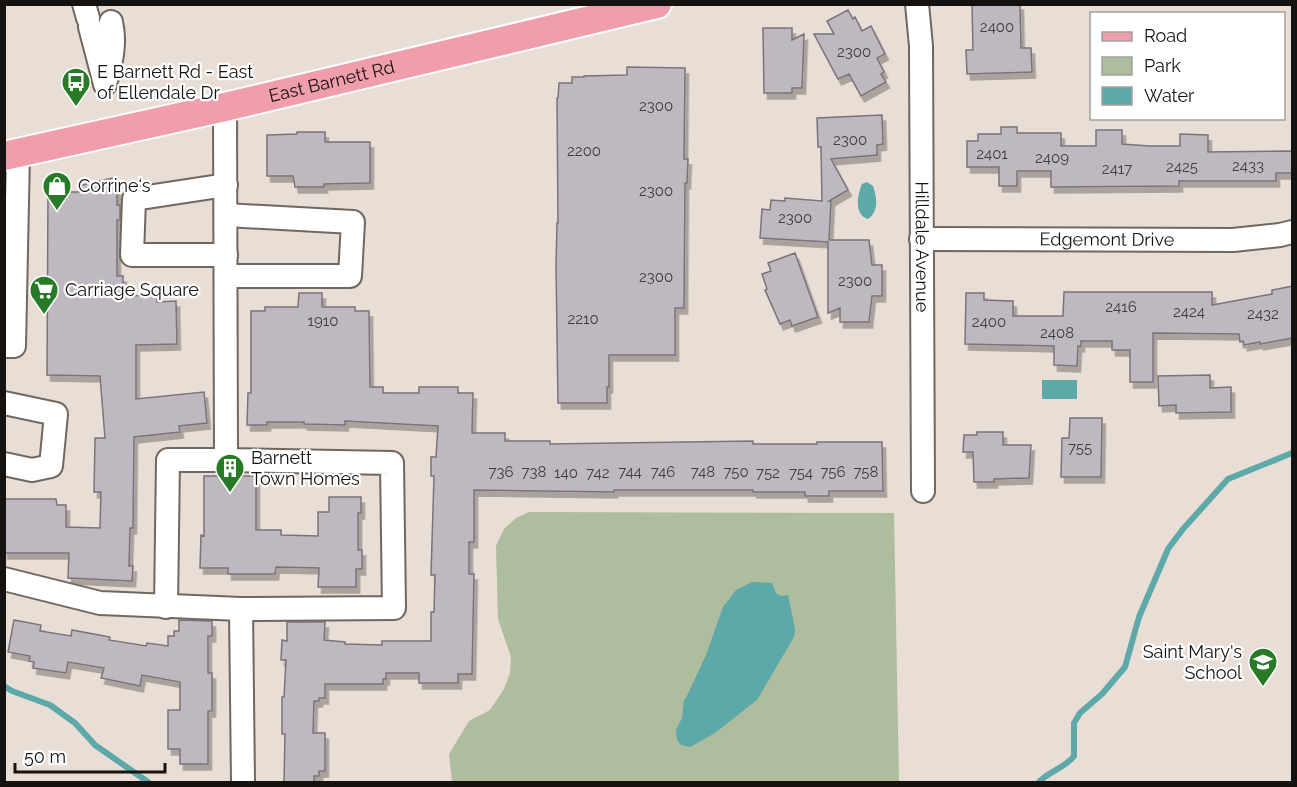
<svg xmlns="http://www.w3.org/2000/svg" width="1297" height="787" font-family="Raleway,sans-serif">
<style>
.green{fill:#adbd9e}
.water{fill:#5da8a8}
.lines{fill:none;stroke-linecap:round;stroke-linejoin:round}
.stream{stroke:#5da8a8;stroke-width:6}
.building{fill:#c0b8c1;stroke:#7a737b;stroke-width:1.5;filter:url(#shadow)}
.minor-casing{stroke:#706760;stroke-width:26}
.major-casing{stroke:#fff;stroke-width:32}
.minor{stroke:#fff;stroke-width:22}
.major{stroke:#f09dac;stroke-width:28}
.labels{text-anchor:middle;stroke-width:4.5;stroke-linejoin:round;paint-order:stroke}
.number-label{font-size:15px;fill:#403c3c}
.poi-label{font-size:18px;fill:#15120f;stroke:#fff;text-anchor:start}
.street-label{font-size:18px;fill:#15120f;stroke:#fff}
</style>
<defs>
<filter id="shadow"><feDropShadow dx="3.5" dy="6" stdDeviation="0" flood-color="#0004"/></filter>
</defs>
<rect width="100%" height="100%" fill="#e8ded5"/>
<path class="green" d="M529 512 894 513 899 782H452L449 754 469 721 490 710 504 689 510 673 511 657 498 619 496 546 504 529 516 518Z"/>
<path class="water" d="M867 182 873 186C877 198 879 211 868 219 854 215 857 195 862 184Z
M1042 380H1077V399H1042Z
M752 582 772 583 776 593 781 596 788 595 795 629 794 637 757 700 715 733 690 747 681 745 677 740 676 730 682 718 684 700 686 698 706 655 723 607 736 590Z"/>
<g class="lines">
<path class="stream" d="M4 686 12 691 50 705 75 723 95 745 148 782
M1039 782C1049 771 1065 768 1074 756V723L1080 713 1102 694 1125 667 1139 617 1168 549 1183 529 1228 479 1292 453"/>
</g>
<path class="building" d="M972 4H1020L1021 48H1031L1032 72 967 74 966 50H973Z
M848 10 853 19 855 17 862 31 871 26 885 54 877 58 884 72 881 74 886 82 861 96 849 74 838 79 814 34H834L827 21Z
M763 28H792V40L804 34 802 88H792V93H764Z
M627 67 685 68 684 159H688L687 183H685L684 308H675V355H609V387H607V403H558L556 266 557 223H558L557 98H558L559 83H572V77H584V76L627 75Z
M882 115 883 144 877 145V155L831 159 848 190 829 201H831L829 240H869L872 265H882V296H872L869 322H840V308L828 313V242L760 238 762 209 770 210 771 200 785 201V198L822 201 821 147H818L817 118Z
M1001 127H1017V133H1061V146H1096V130H1122V144L1149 146H1180V134L1208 135V152L1293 151V173H1276V181H1179V186L1051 187V171H1017V186H999V167H967V141H978V134H1001Z
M297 132H325V142H370V183L324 184V187H295L293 176H267V135L297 134Z
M117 177V205H120V220H117V276H123V296L157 295V302L176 301 177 344 136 345V399L204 392 207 423 179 426 180 432 134 437 133 528H130L129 566H133L132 581 68 578 69 553H4V499H56L57 505H66V527L100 528 101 492H94L95 438H105L100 376 47 375 48 192H82V185Z
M795 253 818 317 792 326 790 320 780 324 765 290 767 289 762 274 771 271 768 263Z
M1293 286V338L1260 344V342L1244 345 1243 341 1240 342 1239 334 1153 333V382H1130V350H1112V341H1081V346H1078L1077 366 1054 365V346L965 344 966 293H984V300L1013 301V316H1063L1064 292H1212V305L1272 294V290Z
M299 293H322V307H355V311H369L370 387H383V393H419V387H458V393H473L472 433H505V441H550V444L753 441V444H817V442H882L883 491H829V496H805V492H753V490H614V492L474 490V542H469V574H474L472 674H458V683H419V673H386V679H383V684H325V698H319V701H314L313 733H325V771H319V776H314V783H284L285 734H282V697H284L286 660H281L282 640 287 641V622H325L324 640 345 642V644L382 645V641H431V612H434L435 575H431L434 476H431V457H436L438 426 345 421V425L304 424V422H267V425H247L248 393H251V311H265V307H298Z
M1210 375V388L1231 387V412L1176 413V405L1159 406 1158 376Z
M1070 418H1102L1101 477H1061L1062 438H1069Z
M977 432H1003V445H1031L1029 478 994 479V482H974L973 452H963L964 435H977Z
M204 476H256V530H281V535L318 536V512H329V497H361V513H358V550H362V569H356V587H318L319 568 276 567 275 574H228V568H200L201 535 204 536Z
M14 620 41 625 40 631 71 636 72 630 110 637 109 640 146 646 147 643 168 646V636H174V631H179V620L212 621V636H208V673H212V711H208V764H180V749H168V710H180V682L142 675 140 686 101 678 104 668 68 662 66 673 33 668 34 662 29 661 30 656 8 652Z"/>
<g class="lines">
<g class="minor-casing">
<g id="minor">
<path d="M84 4 88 18"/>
<path id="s1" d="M917 4 921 46 923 491"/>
<path d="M90 27 105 84"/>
<path d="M105 84C111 62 116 45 111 22"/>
<path d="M225 107 226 460 392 463 394 608 241 609 243 782"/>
<path d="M226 185 134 199 132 255H226"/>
<path d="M226 215 353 222 350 276H226"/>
<path id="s2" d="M921 239 1233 240 1280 235 1292 232"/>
<path d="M4 346H14L18 154"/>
<path d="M4 403 56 414 51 466 32 470 4 464"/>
<path d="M4 579 100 603 241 609"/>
<path d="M166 607 168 460H226"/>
</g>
</g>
<g class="major-casing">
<g id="major">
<path id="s3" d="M4 156 225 107 657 4"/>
</g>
</g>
<use href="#minor" class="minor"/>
<use href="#major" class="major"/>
</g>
<defs>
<g id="bus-pin" transform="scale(1.5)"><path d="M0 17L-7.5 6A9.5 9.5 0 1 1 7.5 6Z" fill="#287b26" stroke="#fff"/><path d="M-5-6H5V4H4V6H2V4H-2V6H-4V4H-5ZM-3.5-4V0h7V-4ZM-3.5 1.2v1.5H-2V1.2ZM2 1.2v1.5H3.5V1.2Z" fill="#fff"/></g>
<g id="shop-pin" transform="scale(1.5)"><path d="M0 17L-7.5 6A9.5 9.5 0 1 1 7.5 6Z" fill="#287b26" stroke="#fff"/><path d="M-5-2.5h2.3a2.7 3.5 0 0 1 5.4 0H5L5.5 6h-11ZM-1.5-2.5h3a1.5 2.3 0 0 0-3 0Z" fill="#fff"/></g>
<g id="supermarket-pin" transform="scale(1.5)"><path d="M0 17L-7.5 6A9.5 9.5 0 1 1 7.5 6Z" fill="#287b26" stroke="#fff"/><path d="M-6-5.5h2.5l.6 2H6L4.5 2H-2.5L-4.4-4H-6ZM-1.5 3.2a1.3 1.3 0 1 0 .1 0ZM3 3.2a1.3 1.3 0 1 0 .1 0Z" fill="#fff"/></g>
<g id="building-pin" transform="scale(1.5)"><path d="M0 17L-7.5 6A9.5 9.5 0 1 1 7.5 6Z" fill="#287b26" stroke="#fff"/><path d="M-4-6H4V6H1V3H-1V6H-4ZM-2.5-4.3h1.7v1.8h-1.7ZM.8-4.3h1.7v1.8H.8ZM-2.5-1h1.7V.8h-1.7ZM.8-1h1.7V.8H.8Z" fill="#fff"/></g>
<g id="school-pin" transform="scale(1.5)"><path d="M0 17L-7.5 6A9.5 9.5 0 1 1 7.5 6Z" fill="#287b26" stroke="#fff"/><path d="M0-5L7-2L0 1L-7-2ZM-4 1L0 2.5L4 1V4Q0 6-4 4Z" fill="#fff"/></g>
</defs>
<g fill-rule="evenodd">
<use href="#bus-pin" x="76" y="82"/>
<use href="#shop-pin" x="57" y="186"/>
<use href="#supermarket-pin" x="44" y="290"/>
<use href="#building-pin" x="230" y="468"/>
<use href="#school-pin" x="1263" y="662"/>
</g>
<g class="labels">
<g class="number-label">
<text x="997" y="32">2400</text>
<text x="854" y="57">2300</text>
<text x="656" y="111">2300</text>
<text x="850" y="145">2300</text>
<text x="584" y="156">2200</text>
<text x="992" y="159">2401</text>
<text x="1052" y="163">2409</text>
<text x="1248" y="171">2433</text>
<text x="1182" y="172">2425</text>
<text x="1117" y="174">2417</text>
<text x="656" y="196">2300</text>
<text x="795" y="223">2300</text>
<text x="656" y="282">2300</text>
<text x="855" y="286">2300</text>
<text x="1121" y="312">2416</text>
<text x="1189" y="317">2424</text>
<text x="1263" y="319">2432</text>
<text x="583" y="324">2210</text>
<text x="323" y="326">1910</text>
<text x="989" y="327">2400</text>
<text x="1057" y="338">2408</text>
<text x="1080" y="453">755</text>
<text x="501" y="477">736</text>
<text x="534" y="477">738</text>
<text x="630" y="477">744</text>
<text x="663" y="477">746</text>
<text x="703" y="477">748</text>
<text x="736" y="477">750</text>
<text x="833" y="477">756</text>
<text x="866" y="477">758</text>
<text x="566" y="478">140</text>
<text x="598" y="478">742</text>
<text x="768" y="478">752</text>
<text x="801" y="478">754</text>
</g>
<g class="poi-label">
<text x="97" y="78">E Barnett Rd - East<tspan x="97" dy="21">of Ellendale Dr</tspan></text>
<text x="78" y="192">Corrine‘s</text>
<text x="65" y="296">Carriage Square</text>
<text x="251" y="464">Barnett<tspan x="251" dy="21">Town Homes</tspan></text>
<text x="1242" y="658" text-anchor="end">Saint Mary's<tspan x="1242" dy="21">School</tspan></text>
</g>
<g class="street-label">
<text dy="6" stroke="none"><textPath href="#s3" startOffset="336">East Barnett Rd</textPath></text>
<text dy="6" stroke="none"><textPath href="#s2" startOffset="186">Edgemont Drive</textPath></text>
<text dy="6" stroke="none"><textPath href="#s1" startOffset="243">Hilldale Avenue</textPath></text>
</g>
</g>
<rect width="1297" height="787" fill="none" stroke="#15120f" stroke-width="12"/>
<rect x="1090" y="12" width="195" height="108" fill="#ffffff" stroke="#a1a09f" stroke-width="1.5"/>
<rect x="1102" y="32" width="30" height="9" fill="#f09dac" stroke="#a1a09f" stroke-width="1.5"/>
<text x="1144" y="42" font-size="18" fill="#15120f">Road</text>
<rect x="1102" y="57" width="30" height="18" fill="#adbd9e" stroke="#a1a09f" stroke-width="1.5"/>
<text x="1144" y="72" font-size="18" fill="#15120f">Park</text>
<rect x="1102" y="87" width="30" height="18" fill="#5da8a8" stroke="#a1a09f" stroke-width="1.5"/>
<text x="1144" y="102" font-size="18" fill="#15120f">Water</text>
<path d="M15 763v9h150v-9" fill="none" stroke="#15120f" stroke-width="3"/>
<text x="24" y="763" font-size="18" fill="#15120f" stroke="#ffffff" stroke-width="4.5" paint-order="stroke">50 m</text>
</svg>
